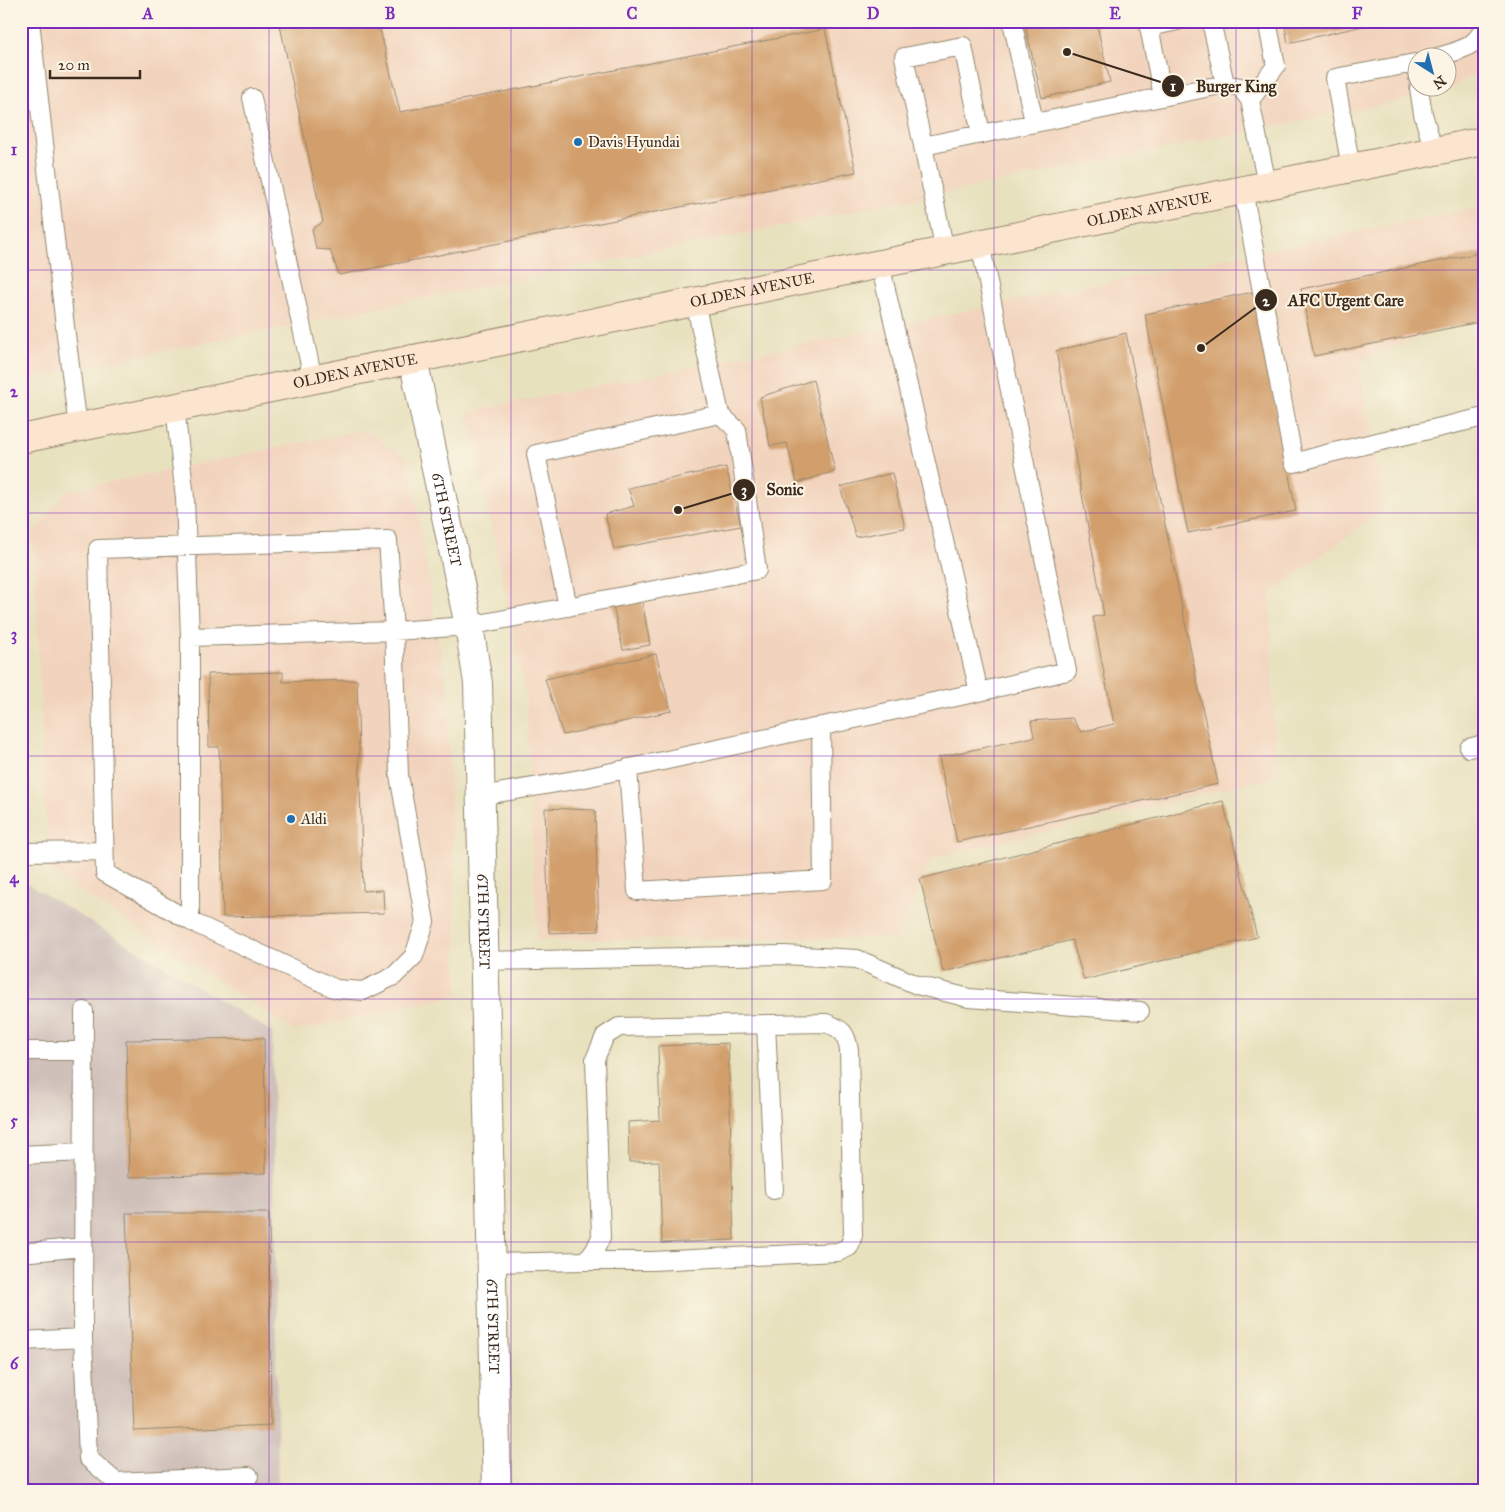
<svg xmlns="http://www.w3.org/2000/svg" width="1505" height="1512" font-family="'IM FELL Great Primer',serif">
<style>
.built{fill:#f2d4be;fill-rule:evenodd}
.industrial{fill:#cfc0ba}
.building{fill:#d29f6c}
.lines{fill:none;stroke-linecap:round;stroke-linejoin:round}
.service-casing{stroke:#92866e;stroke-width:20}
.minor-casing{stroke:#92866e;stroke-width:30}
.secondary-casing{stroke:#92866e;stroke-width:30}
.service{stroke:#fff;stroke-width:18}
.minor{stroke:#fff;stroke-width:28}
.secondary{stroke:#fce5cf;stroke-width:28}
.grid{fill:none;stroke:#7b2cbf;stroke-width:1;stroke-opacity:0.55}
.poi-dot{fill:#1f6fb2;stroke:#fcf5e5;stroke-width:2}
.labels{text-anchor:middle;stroke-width:4;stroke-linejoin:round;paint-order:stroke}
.poi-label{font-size:15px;fill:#3b2a1e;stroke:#fcf5e5;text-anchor:start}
.street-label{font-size:15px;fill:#3b2a1e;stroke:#fcf5e5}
.leader{fill:none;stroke:#3b2a1e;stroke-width:2}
.callout-dot{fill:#3b2a1e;stroke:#fcf5e5;stroke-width:2}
.mark-label{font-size:15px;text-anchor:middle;font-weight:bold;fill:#fff}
.callout-label{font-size:16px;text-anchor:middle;font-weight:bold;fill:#3b2a1e;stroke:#fcf5e5;stroke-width:4;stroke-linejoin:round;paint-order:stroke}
.neatline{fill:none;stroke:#7b2cbf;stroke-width:2}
.grid-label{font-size:16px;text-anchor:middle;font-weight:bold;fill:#7b2cbf}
</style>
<rect width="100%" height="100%" fill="#fcf5e5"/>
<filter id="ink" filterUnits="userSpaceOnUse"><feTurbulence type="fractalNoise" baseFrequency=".02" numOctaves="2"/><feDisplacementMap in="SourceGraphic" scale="10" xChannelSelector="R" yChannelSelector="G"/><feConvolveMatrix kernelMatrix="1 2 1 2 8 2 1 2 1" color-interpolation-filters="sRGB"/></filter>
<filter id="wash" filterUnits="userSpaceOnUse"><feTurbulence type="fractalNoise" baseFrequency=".0096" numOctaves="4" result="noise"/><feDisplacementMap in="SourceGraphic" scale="20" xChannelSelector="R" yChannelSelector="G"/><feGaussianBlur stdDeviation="1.12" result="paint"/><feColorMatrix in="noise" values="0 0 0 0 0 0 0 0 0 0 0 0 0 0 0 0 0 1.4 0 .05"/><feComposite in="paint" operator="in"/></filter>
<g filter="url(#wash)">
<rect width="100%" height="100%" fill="#e8e1be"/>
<path class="built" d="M21 21H1484V67L1448 91 21 380ZM1418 58H1448V88H1418Z
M1484 206V310L1359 362 1385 509 1270 593 1275 777 932 858 896 938 537 940 526 696 468 412Z
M363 430 409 459 447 690 458 995 295 1031 48 870 33 534 66 491Z"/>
<path class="industrial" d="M21 880 272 1032 278 1491H21Z"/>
<g id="blocks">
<path class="building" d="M279 21H378L400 112 825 29 856 172 339 275 330 250 316 249 312 229 323 222Z
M1024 21H1096L1110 82 1042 98Z
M1284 21H1362L1363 26 1288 43Z
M1484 252V321L1314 356 1301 289Z
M1253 292 1296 511 1188 533 1145 314Z
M1126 333 1218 784 957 842 939 757 1034 737 1031 721 1072 718 1081 732 1114 724 1093 617 1104 615 1056 351Z
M813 380 835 471 797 483 787 443 770 446 760 397Z
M726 467 741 526 614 549 605 514 634 506 628 488Z
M892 473 905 528 856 537 840 487Z
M641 595 650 645 623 650 612 602Z
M656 654 671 711 563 735 545 679Z
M283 672V682L357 680 363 891 383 890 384 913 223 917 219 747H209L208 674Z
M1223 801 1257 937 1084 980 1072 940 943 972 920 879Z
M545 808 595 810 599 931 549 933Z
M264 1038 266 1173 129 1177 126 1040Z
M728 1043 734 1240 662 1243 659 1161 629 1162 628 1122 660 1120 658 1046Z
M126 1213H269L271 1425 134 1431Z"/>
</g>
</g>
<g filter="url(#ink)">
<use href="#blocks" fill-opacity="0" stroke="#92866e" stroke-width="1"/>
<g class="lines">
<g class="service-casing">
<path id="service" d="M30 21 66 335 78 427
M1012 21 1034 122
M1211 21 1225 84
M1434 58C1454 52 1480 48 1484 24
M1419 88 1423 114 1434 151
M1163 96 1149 27 1178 21
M252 98 313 379
M1250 100 1276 66 1267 21
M923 146 904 57 963 46 981 134
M1351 168 1335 78 1415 63 1418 78
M1243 190 1294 463 1330 453 1484 417
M945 251 923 146 1225 84 1240 87 1250 100 1267 185
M880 264 979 692
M175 407 185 498 190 637V921
M388 540 394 631 399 775 425 922 414 956 394 976 363 991 336 989 190 921 105 873 98 549Z
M568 607 536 454 720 414
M190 637 394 631 469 626 757 570 737 430 720 414 695 302
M1469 748 1484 744
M628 768 637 891 823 880 821 726
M480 796 580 779 979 692 1067 671 980 243
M21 852 104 851
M484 961 784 955 857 959 917 985 969 998 1140 1011
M766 1024 774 1190
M21 1051H83
M21 1155 83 1152
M21 1253 83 1247
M491 1263 584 1261 594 1252 601 1237 595 1059 605 1036 619 1027 826 1023C842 1029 846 1032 849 1050L853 1235 849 1247 838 1252 652 1261H584
M83 1338 84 1011
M21 1341 83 1338 88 1458 116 1482 249 1476"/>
</g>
<g class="minor-casing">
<g id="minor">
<path id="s1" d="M413 359 469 626 478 683 497 1491"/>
</g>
</g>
<g class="secondary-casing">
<g id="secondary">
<path id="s2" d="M21 439 1484 141"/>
</g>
</g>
<use href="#service" class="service"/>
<use href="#minor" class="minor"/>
<use href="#secondary" class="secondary"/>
</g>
</g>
<path class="grid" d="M269 21V1491M511 21V1491M752 21V1491M994 21V1491M1236 21V1491M21 270H1484M21 513H1484M21 756H1484M21 999H1484M21 1242H1484"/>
<g class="poi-dot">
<circle cx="578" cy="142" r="5"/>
<circle cx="291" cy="819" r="5"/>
</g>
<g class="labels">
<g class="poi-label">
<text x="588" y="147">Davis Hyundai</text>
<text x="301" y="824">Aldi</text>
</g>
<g class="street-label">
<text dy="5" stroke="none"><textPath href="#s2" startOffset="1151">OLDEN AVENUE</textPath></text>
<text dy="5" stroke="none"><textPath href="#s2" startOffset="746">OLDEN AVENUE</textPath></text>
<text dy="5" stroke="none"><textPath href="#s2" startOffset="341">OLDEN AVENUE</textPath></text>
<text dy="5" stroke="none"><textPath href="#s1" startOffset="164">6TH STREET</textPath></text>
<text dy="5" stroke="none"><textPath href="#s1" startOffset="569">6TH STREET</textPath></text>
<text dy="5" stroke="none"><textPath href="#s1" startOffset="974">6TH STREET</textPath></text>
</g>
</g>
<path class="leader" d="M1067 52L1173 86M1201 348L1266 300M678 510L744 490"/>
<g class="callout-dot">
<circle cx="1067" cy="52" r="5"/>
<circle cx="1201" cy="348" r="5"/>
<circle cx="678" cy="510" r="5"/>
<circle cx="1173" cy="86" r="12"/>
<circle cx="1266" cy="300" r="12"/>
<circle cx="744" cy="490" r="12"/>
</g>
<g class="mark-label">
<text x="1173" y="91">1</text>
<text x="1266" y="306">2</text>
<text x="744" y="495">3</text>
</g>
<g class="callout-label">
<text x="1236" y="92">Burger King</text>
<text x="1346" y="306">AFC Urgent Care</text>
<text x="785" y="495">Sonic</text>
</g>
<rect width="1505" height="1512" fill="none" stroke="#fcf5e5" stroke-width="55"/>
<g transform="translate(1432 72) rotate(144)"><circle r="24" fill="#fcf5e5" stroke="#afa495"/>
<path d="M0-4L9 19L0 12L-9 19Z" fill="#1f6fb2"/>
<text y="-8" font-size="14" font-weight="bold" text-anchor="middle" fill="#3b2a1e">N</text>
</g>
<path d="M50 70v8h90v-8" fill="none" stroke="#3b2a1e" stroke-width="2.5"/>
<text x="58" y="70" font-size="15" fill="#3b2a1e" stroke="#fcf5e5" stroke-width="4" paint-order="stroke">20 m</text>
<rect x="28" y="28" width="1450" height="1456" class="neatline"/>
<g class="grid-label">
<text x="148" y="19">A</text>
<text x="390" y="19">B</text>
<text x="632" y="19">C</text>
<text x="873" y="19">D</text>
<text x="1115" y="19">E</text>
<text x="1357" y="19">F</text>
<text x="14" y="155">1</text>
<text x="14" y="397">2</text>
<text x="14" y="640">3</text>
<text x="14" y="883">4</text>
<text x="14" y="1126">5</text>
<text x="14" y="1369">6</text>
</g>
</svg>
